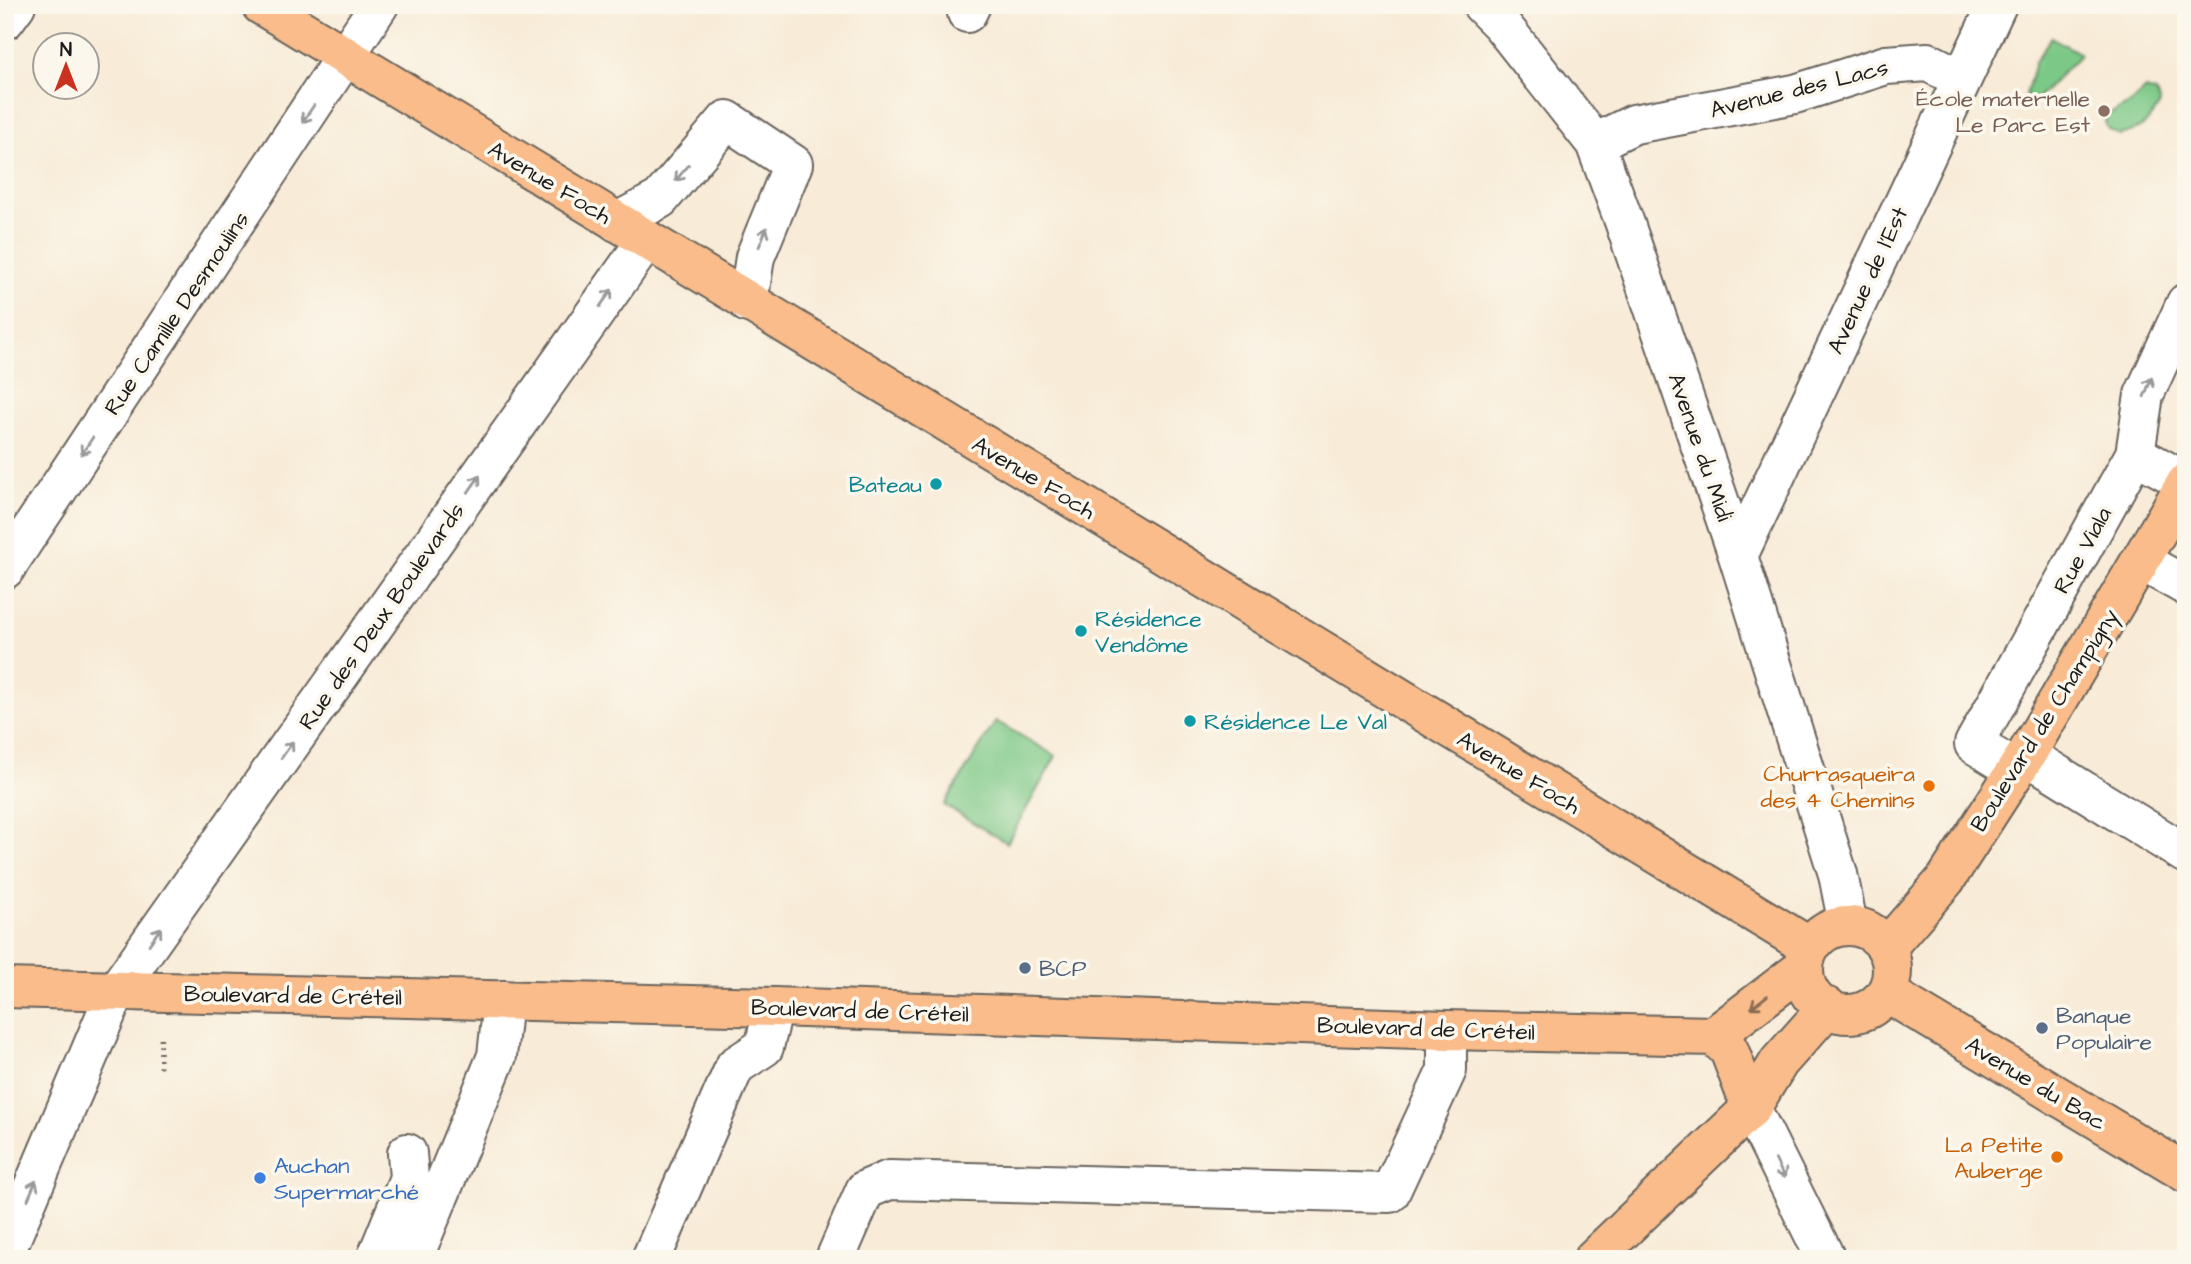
<svg xmlns="http://www.w3.org/2000/svg" width="2191" height="1264" font-family="'Architects Daughter',sans-serif">
<style>
.green{fill:#7bc886;stroke:#4c7251;stroke-width:2}
.lines{fill:none;stroke-linecap:round;stroke-linejoin:round}
.minor-casing{stroke:#69645d;stroke-width:42}
.major-casing{stroke:#69645d;stroke-width:42}
.path{stroke:#69645d;stroke-width:4.5;stroke-dasharray:2 5;stroke-linecap:butt}
.minor{stroke:#fff;stroke-width:38}
.major{stroke:#f9bc8a;stroke-width:38}
.oneway{stroke:#999}
.oneway2{stroke:#8a6c53}
.education-dot{fill:#8d6e63;stroke:#fbf7ec;stroke-width:2.5}
.culture-dot{fill:#0f9aa8;stroke:#fbf7ec;stroke-width:2.5}
.food-dot{fill:#e8710a;stroke:#fbf7ec;stroke-width:2.5}
.service-dot{fill:#5c6f8a;stroke:#fbf7ec;stroke-width:2.5}
.shop-dot{fill:#3f7fe0;stroke:#fbf7ec;stroke-width:2.5}
.labels{text-anchor:middle;stroke-width:7;stroke-linejoin:round;paint-order:stroke}
.street-label{font-size:23px;fill:#1c1c1c;stroke:#fbf7ec}
.education-label{font-size:23px;fill:#785e54;stroke:#fbf7ec;text-anchor:end}
.culture-label{font-size:23px;fill:#0d838f;stroke:#fbf7ec;text-anchor:start}
.food-label{font-size:23px;fill:#c56008;stroke:#fbf7ec;text-anchor:end}
.service-label{font-size:23px;fill:#4e5e75;stroke:#fbf7ec;text-anchor:start}
.shop-label{font-size:23px;fill:#366cbe;stroke:#fbf7ec;text-anchor:start}
</style>
<rect width="100%" height="100%" fill="#fbf7ec"/>
<filter id="ink" filterUnits="userSpaceOnUse"><feTurbulence type="fractalNoise" baseFrequency=".0143" numOctaves="2"/><feDisplacementMap in="SourceGraphic" scale="14" xChannelSelector="R" yChannelSelector="G"/><feConvolveMatrix kernelMatrix="1 2 1 2 8 2 1 2 1" color-interpolation-filters="sRGB"/></filter>
<filter id="wash" filterUnits="userSpaceOnUse"><feTurbulence type="fractalNoise" baseFrequency=".00686" numOctaves="4" result="noise"/><feDisplacementMap in="SourceGraphic" scale="28" xChannelSelector="R" yChannelSelector="G"/><feGaussianBlur stdDeviation="1.57" result="paint"/><feColorMatrix in="noise" values="0 0 0 0 0 0 0 0 0 0 0 0 0 0 0 0 0 1.4 0 .05"/><feComposite in="paint" operator="in"/></filter>
<g filter="url(#wash)">
<rect width="100%" height="100%" fill="#f8ebd7"/>
<path class="green" d="M2051 37 2081 54 2036 100 2026 95 2035 62Z
M2146 89 2156 92 2160 104C2147 125 2144 129 2119 135L2107 128 2105 123 2107 115 2130 104Z
M996 721 1056 756 1007 843 944 805Z"/>
</g>
<g filter="url(#ink)">
<g class="lines">
<g class="minor-casing">
<path id="minor" d="M1482 5 1501 24 1595 143 1624 221 1738 556 1838 874 1848 925
M967 13 971 5
M5 20 16 5
M1595 143 1634 124 1795 94 1886 65 1928 62 1962 79
M617 222 660 199 727 120 793 164 755 257 748 303
M2135 454 2186 482
M1738 556 1997 5
M2141 561 2186 586
M5 569 379 5
M2026 755 2186 854
M2016 770 1974 744 2135 454 2144 395 2186 303
M1751 1108 1826 1259
M5 1253 116 991 646 241
M376 1259 409 1178 407 1153
M413 1259 497 1056 503 1000
M651 1259 735 1066 764 1047 774 1007
M835 1259 865 1190 889 1180 1390 1193 1447 1070V1030"/>
</g>
<g class="major-casing">
<path id="major" d="M261 5 1810 947
M1804 970a44 44 0 1 1 88 0a44 44 0 1 1-88 0Z
M1887 947 1946 879 2026 755 2186 483
M5 988 774 1007 1447 1030 1714 1036 1803 968
M1887 993 2186 1173
M1714 1036 1729 1050 1751 1108
M1593 1259 1751 1108 1779 1062 1828 1007"/>
</g>
<path class="path" d="M160 1068 161 1035"/>
<use href="#minor" class="minor"/>
<use href="#major" class="major"/>
</g>
<defs><path id="oneway-shaft" d="M-6 0H5M1.5-3L5.5 0L1.5 3" fill="none" stroke-width="1.6" stroke-linecap="round" stroke-linejoin="round" transform="scale(1.75)"/></defs>
<g class="oneway">
<use href="#oneway-shaft" transform="translate(308 114) rotate(124)"/>
<use href="#oneway-shaft" transform="translate(682 173) rotate(130)"/>
<use href="#oneway-shaft" transform="translate(763 237) rotate(-68)"/>
<use href="#oneway-shaft" transform="translate(606 298) rotate(-55)"/>
<use href="#oneway-shaft" transform="translate(2148 387) rotate(-68)"/>
<use href="#oneway-shaft" transform="translate(87 446) rotate(124)"/>
<use href="#oneway-shaft" transform="translate(474 484) rotate(-55)"/>
<use href="#oneway-shaft" transform="translate(287 750) rotate(-55)"/>
<use href="#oneway-shaft" transform="translate(155 936) rotate(-55)"/>
<use href="#oneway-shaft" transform="translate(1780 1169) rotate(63)"/>
<use href="#oneway-shaft" transform="translate(32 1190) rotate(-67)"/>
</g>
<use class="oneway2" href="#oneway-shaft" transform="translate(1759 1002) rotate(143)"/>
</g>
<circle class="education-dot" cx="2104" cy="111" r="7"/>
<g class="culture-dot">
<circle cx="936" cy="484" r="7"/>
<circle cx="1081" cy="631" r="7"/>
<circle cx="1190" cy="721" r="7"/>
</g>
<g class="food-dot">
<circle cx="1929" cy="786" r="7"/>
<circle cx="2057" cy="1157" r="7"/>
</g>
<g class="service-dot">
<circle cx="1025" cy="968" r="7"/>
<circle cx="2042" cy="1028" r="7"/>
</g>
<circle class="shop-dot" cx="260" cy="1178" r="7"/>
<g class="labels">
<g class="street-label">
<text transform="translate(1799 88) rotate(-14)" y="8">Avenue des Lacs</text>
<text transform="translate(550 182) rotate(31)" y="8">Avenue Foch</text>
<text transform="translate(1867 280) rotate(-65)" y="8">Avenue de l'Est</text>
<text transform="translate(176 313) rotate(-56)" y="8">Rue Camille Desmoulins</text>
<text transform="translate(1701 447) rotate(71)" y="8">Avenue du Midi</text>
<text transform="translate(1034 477) rotate(31)" y="8">Avenue Foch</text>
<text transform="translate(2082 550) rotate(-61)" y="8">Rue Viala</text>
<text transform="translate(381 616) rotate(-55)" y="8">Rue des Deux Boulevards</text>
<text transform="translate(2044 720) rotate(-58)" y="8">Boulevard de Champigny</text>
<text transform="translate(1519 772) rotate(31)" y="8">Avenue Foch</text>
<text transform="translate(293 995) rotate(1)" y="8">Boulevard de Créteil</text>
<text transform="translate(860 1010) rotate(2)" y="8">Boulevard de Créteil</text>
<text transform="translate(1426 1028) rotate(2)" y="8">Boulevard de Créteil</text>
<text transform="translate(2036 1083) rotate(31)" y="8">Avenue du Bac</text>
</g>
<g class="education-label">
<text x="2090" y="106">École maternelle<tspan x="2090" dy="26">Le Parc Est</tspan></text>
</g>
<g class="culture-label">
<text x="922" y="492" text-anchor="end">Bateau</text>
<text x="1095" y="626">Résidence<tspan x="1095" dy="26">Vendôme</tspan></text>
<text x="1204" y="729">Résidence Le Val</text>
</g>
<g class="food-label">
<text x="1915" y="781">Churrasqueira<tspan x="1915" dy="26">des 4 Chemins</tspan></text>
<text x="2043" y="1152">La Petite<tspan x="2043" dy="26">Auberge</tspan></text>
</g>
<g class="service-label">
<text x="1039" y="976">BCP</text>
<text x="2056" y="1023">Banque<tspan x="2056" dy="26">Populaire</tspan></text>
</g>
<g class="shop-label">
<text x="274" y="1173">Auchan<tspan x="274" dy="26">Supermarché</tspan></text>
</g>
</g>
<rect width="2191" height="1264" fill="none" stroke="#fbf7ec" stroke-width="28"/>
<g transform="translate(66 66)"><circle r="33" fill="#fbf7ec" stroke="#a29f99" stroke-width="2"/>
<path d="M0-5L12 26L0 18L-12 26Z" fill="#c8321e"/>
<text y="-10" font-size="19" font-weight="bold" text-anchor="middle" fill="#1c1c1c">N</text>
</g>
</svg>
